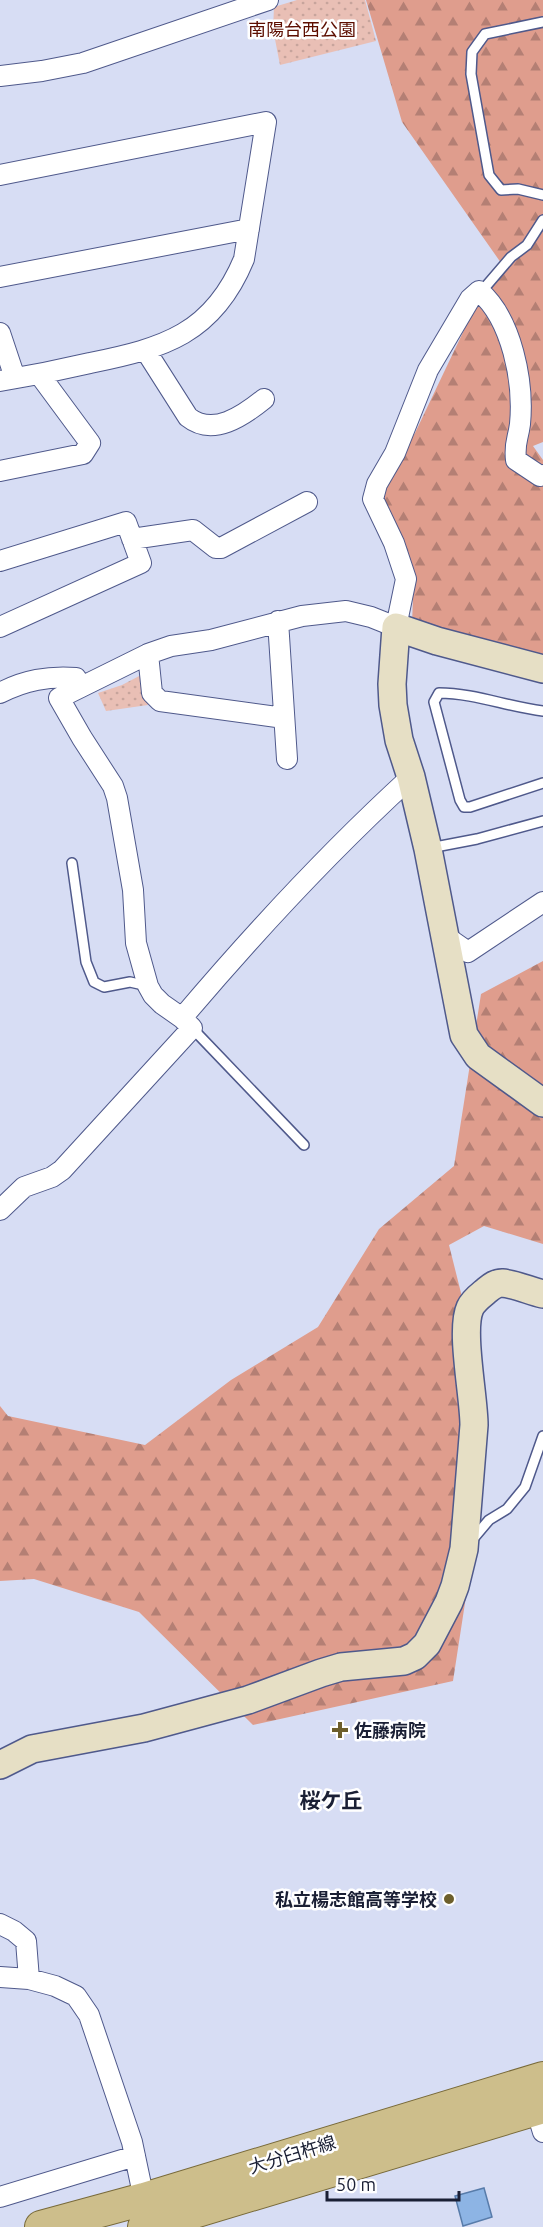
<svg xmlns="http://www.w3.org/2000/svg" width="543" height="2227" viewBox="0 0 543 2227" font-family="Ubuntu,'Noto Sans JP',sans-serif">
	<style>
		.forest { fill: url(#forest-firs) }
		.park { fill: url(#park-dots) }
		.building { fill: #8db4e4; stroke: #587caa; stroke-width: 1.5 }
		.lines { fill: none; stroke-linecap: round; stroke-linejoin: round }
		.lane-casing { stroke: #4f598b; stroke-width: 12 }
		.street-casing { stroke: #4f598b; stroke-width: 22 }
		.secondary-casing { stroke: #4f598b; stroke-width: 30 }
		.primary-casing { stroke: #786a3a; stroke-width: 34 }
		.lane { stroke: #fff; stroke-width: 9 }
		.street { stroke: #fff; stroke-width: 20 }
		.secondary { stroke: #e6dfc5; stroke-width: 27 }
		.primary { stroke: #cdbe8b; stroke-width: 32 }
		.poi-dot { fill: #6d5f2c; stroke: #fff; stroke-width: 2 }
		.labels { text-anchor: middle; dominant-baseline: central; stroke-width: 5; stroke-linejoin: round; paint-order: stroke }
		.park-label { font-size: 18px; fill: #5d0e00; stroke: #fff }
		.poi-label { font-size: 18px; font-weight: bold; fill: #1a1f34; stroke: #fff; text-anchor: start }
		.street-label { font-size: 18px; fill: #1a1f34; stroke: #fff }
		.quarter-label { font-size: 21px; font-weight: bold; fill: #1a1f34; stroke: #fff }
	</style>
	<defs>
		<pattern id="forest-firs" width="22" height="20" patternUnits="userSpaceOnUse" patternTransform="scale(1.5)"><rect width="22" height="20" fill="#df9d8d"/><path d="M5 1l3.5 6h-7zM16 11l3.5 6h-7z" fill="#b47f74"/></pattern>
		<pattern id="park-dots" width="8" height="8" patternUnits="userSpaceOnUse" patternTransform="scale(1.5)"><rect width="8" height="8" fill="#e9bfb5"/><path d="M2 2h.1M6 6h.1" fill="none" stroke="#c7a49c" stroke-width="1.8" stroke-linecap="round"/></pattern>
	</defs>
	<rect width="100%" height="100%" fill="#d7ddf4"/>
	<path class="forest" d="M 366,0 L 543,0 L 543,442 L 533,446 L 543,460 L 543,661 L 412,624 L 414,572 L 385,507 L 382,483 L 415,433 L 476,305 L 506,270 L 402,122 Z
		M 543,961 L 543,1244 L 484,1226 L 449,1245 L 481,1373 L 481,1499 L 453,1681 L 253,1725 L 139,1612 L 34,1579 L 0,1581 L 0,1406 L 8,1416 L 145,1445 L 231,1380 L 318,1327 L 379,1229 L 454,1166 L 481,994 Z"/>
	<path class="park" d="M 297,0 L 365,0 L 376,41 L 280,65 L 273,29 L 274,7 Z
		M 143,674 L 148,705 L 106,711 L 98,693 L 122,685 Z"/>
	<path class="building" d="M 484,2188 L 492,2217 L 463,2226 L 455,2196 Z"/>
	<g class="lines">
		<defs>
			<path id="lane" d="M 543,22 L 485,34 L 472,52 L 471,74 L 489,175 L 501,190 L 518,189 L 543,195
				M 481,292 L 511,257 L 527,245 L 543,220
				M 543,711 C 508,707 474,693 439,693 L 434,702 L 460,800 L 464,807 L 470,807 L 543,783
				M 430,848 L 477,839 L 543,821
				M 72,863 L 86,962 L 94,982 L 104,987 L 130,982 L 148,986
				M 192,1028 L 304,1145
				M 472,1540 L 489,1520 L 507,1509 L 525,1487 L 543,1436"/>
			<path id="street" d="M 0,76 L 42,71 L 83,63 L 268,0
				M 0,175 L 266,122 L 244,259 C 213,334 164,348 90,363 C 60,370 30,376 0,381
				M 0,277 L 249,229
				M 0,333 L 15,378
				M 146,351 L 188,417 C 213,437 243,416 264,399
				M 0,471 L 83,454 L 90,443 L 39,374
				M 132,539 L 193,530 L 216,548 L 221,548 L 307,502
				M 0,561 L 126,522 L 141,563 L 0,627
				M 278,621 L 287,759
				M 148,654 L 152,693 L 160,701 L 284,718
				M 0,693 C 25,680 48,676 76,678 L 81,686
				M 445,936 L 468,952 L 543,902
				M 182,1018 L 162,1004 L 153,995 L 148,986 L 136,943 L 133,890 L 117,798 L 113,786 L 82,738 L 59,698 L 148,654 L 171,646 L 211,640 L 302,616 L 346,611 L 371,617 L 396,627 L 406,579 L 394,543 L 373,499 L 377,484 L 395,453 L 428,370 L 470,299 L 479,291 C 512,319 524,382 520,424 C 518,440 514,442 516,460 L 540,476 L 543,475
				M 0,1210 L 24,1187 L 52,1177 L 62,1170 L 192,1028 L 182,1018 C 254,933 329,852 411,777
				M 0,1924 L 14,1931 L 26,1941 L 29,1979
				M 0,1977 L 29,1979 L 55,1986 L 76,1996 L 89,2015 L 132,2142 L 144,2199
				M 536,2109 L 543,2132
				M 0,2197 L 135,2156"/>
			<path id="secondary" d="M 543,669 L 437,641 L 396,627 L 392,684 L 393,705 L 399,740 L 411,777 L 428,849 L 464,1035 L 478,1056 L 543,1103
				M 0,1765 L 32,1749 L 144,1728 L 248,1700 L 321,1673 L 341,1667 L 404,1661 L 415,1656 L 427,1644 L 449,1602 L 455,1586 L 464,1549 L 474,1425 C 474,1397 460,1330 470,1308 C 473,1301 480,1296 486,1291 C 491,1287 495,1283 502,1283 C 515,1284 530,1291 543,1294"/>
			<path id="primary" d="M 41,2227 L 144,2199 L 543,2078
				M 144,2227 L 543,2107"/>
		</defs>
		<use href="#lane" class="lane-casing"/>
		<use href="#street" class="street-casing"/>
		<use href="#secondary" class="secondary-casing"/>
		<use href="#primary" class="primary-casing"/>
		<use href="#lane" class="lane"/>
		<use href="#street" class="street"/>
		<use href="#secondary" class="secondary"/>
		<use href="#primary" class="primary"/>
	</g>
	<g class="poi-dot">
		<path d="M337 1721h6v6h6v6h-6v6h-6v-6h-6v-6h6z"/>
		<circle cx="449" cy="1899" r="6"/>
	</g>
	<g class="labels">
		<g class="park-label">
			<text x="302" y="29">南陽台西公園</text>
		</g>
		<g class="poi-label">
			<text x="354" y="1730">佐藤病院</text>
			<text x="437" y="1899" text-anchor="end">私立楊志館高等学校</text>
		</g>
		<g class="street-label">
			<text transform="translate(292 2154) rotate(-17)">大分臼杵線</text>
		</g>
		<g class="quarter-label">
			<text x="331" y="1800">桜ケ丘</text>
		</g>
	</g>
	<path d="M327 2191v9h132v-9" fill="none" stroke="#1a1f34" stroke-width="3"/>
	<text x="336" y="2191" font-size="18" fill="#1a1f34" stroke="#ffffff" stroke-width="4.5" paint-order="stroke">50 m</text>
</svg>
